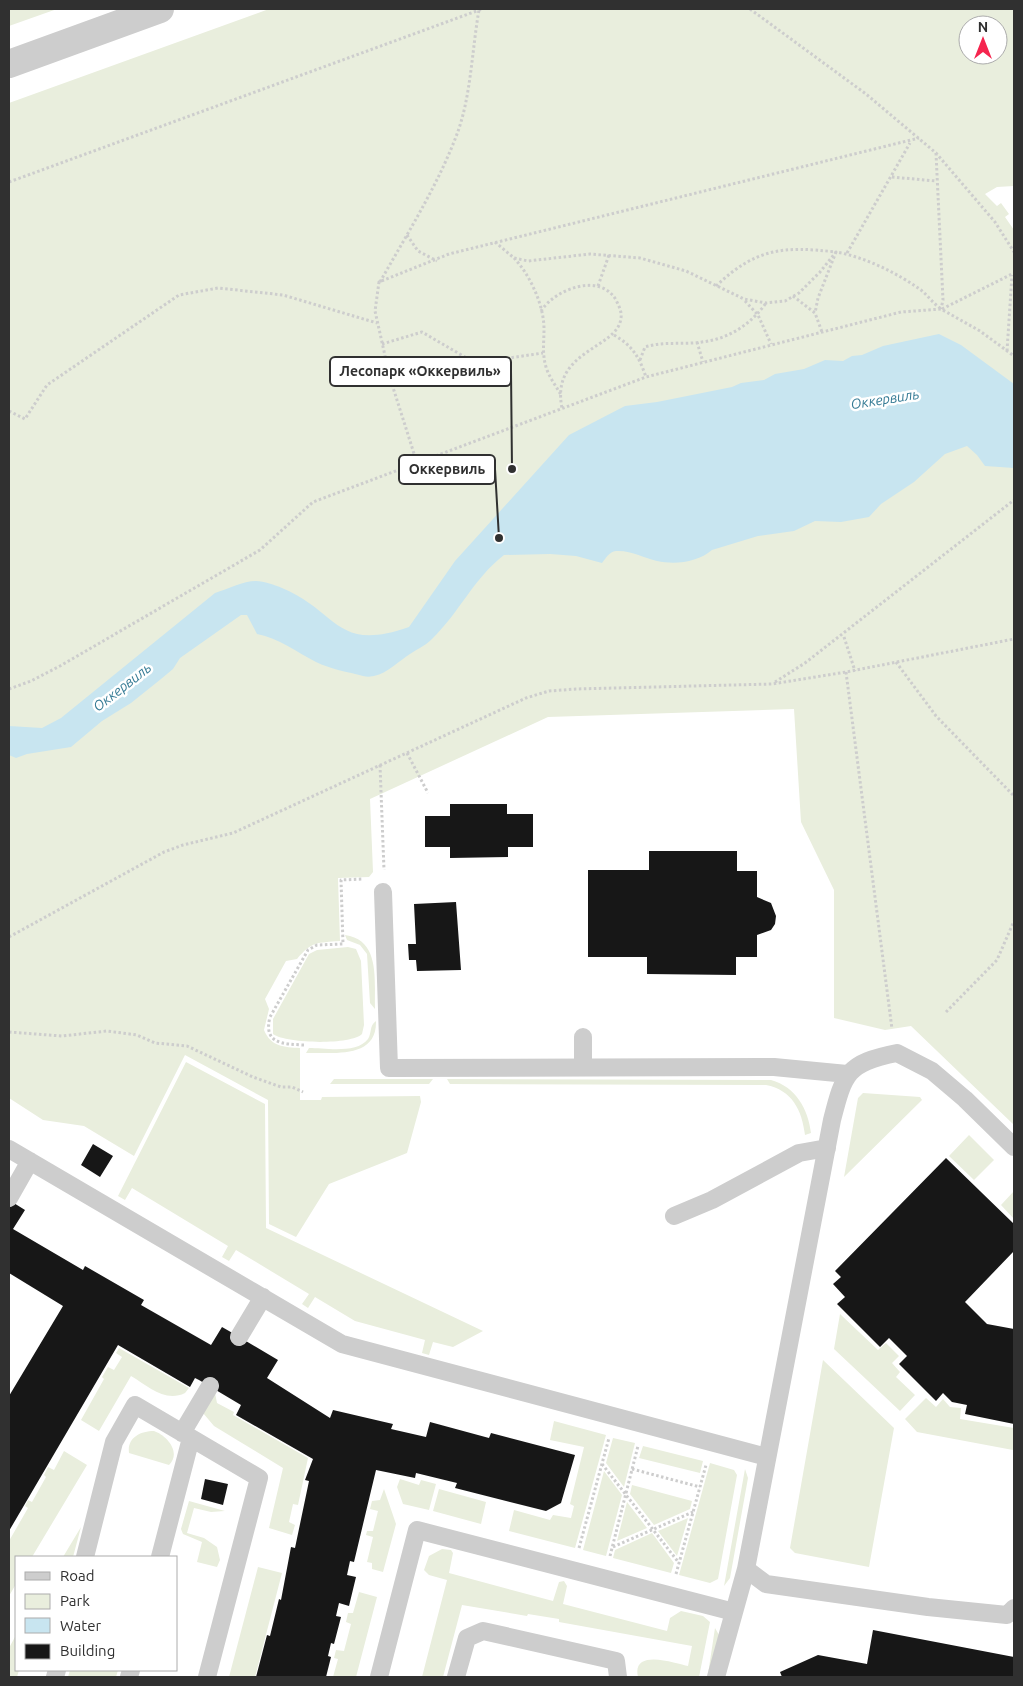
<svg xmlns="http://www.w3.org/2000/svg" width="1023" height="1686" viewBox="0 0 1023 1686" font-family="Ubuntu,sans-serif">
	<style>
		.green { fill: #e9eedd; fill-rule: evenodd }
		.water { fill: #c8e5f0 }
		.building { fill: #171717 }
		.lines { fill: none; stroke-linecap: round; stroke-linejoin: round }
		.path { stroke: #cdcdcd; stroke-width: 3; stroke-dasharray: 2.5 2.5; stroke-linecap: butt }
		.service { stroke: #cdcdcd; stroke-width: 18 }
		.tertiary { stroke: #cdcdcd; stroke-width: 28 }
		.labels { text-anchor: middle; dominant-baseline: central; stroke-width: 5; stroke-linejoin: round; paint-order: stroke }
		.water-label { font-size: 14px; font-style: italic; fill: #347a94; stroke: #fff }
		.leader { fill: none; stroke: #303030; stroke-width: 2 }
		.callout-dot { fill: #303030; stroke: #fff; stroke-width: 2 }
		.callout { fill: #fff; stroke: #303030; stroke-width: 2 }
		.callout-label { font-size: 14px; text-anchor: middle; font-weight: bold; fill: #303030 }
	</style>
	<rect width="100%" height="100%" fill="#fff"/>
	<path class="green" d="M 9,9 L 57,9 L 9,26 Z
		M 269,9 L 1014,9 L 1014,186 L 997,187 L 985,194 L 997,206 L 1001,203 L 1009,214 L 1005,217 L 1014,230 L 1014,1125 L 911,1026 L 885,1030 L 834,1018 L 834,890 L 801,822 L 794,709 L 548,717 L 370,799 L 373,872 L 369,877 L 338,878 L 340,941 C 317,943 312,941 297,959 L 286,961 L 265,999 L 269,1009 L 264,1030 C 271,1047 284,1047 300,1048 L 300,1100 L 321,1100 L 322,1097 L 420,1096 L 421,1102 L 407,1153 L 329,1184 L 296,1237 L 269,1224 L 268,1100 L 185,1055 L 134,1156 L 84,1126 L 43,1120 L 9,1098 L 9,103 ZM 968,25 L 998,25 L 998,55 L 968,55 Z
		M 345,935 C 381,940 374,981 375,1009 L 370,1003 L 367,954 L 360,945 L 347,940 Z
		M 348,947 L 356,949 L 361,961 L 364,1025 L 362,1034 C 351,1045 287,1044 273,1034 L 273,1019 L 309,954 L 317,950 Z
		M 376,1021 C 377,1060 332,1052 306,1053 L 309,1048 C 325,1048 357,1054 368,1039 C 372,1033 369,1026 376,1021 Z
		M 186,1062 L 265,1104 L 266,1228 L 483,1331 L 453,1347 L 433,1342 L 429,1355 L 422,1353 L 425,1340 L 355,1321 L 315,1297 L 308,1308 L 302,1304 L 309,1294 L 236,1250 L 229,1261 L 222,1257 L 228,1246 L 132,1188 L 125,1200 L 118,1196 Z
		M 334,1079 L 433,1079 L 429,1084 L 330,1084 Z
		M 447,1079 L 771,1080 C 796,1087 808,1109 811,1133 L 805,1135 C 802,1110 792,1090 766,1085 L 450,1084 Z
		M 863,1093 L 920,1097 L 922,1100 L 844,1177 L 858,1098 Z
		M 969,1135 L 994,1160 L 974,1180 L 949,1156 Z
		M 1014,1191 L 1014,1219 L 1001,1205 Z
		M 840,1314 L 878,1350 L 886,1343 L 899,1356 L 892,1363 L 900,1372 L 896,1377 L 915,1395 L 900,1411 L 834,1349 Z
		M 119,1348 L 189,1388 L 185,1393 C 165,1403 148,1386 131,1376 L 99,1431 L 81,1420 L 104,1379 L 102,1377 L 108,1367 L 114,1370 L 122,1357 L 116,1353 Z
		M 823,1360 L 894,1428 L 869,1567 L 795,1553 L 790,1548 Z
		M 215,1393 L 217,1403 L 234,1412 L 233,1415 L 308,1458 L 298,1505 L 293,1504 L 289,1522 L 295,1525 L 292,1535 L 269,1528 L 283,1468 L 214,1426 L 203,1413 Z
		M 926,1398 L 936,1407 L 943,1399 L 950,1407 L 961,1408 L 960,1419 L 1014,1428 L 1013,1450 L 917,1432 L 905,1419 Z
		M 554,1421 L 606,1435 L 575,1548 L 509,1531 L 514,1510 L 550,1520 L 553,1515 L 571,1518 L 574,1506 L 570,1504 L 584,1447 L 550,1440 Z
		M 154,1431 C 166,1435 182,1452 169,1465 L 129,1453 C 127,1438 140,1431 154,1431 Z
		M 613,1438 L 635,1443 L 624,1487 L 606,1463 Z
		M 643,1446 L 703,1461 L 700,1473 L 639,1458 Z
		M 64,1451 L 87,1465 L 32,1557 L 16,1557 L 16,1584 L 9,1596 L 9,1541 L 28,1508 L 25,1506 L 28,1500 L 32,1502 L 46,1477 L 44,1475 L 48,1467 L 54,1470 Z
		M 710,1463 L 734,1470 L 737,1475 L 718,1579 L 710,1583 L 679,1575 Z
		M 745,1469 L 748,1478 L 730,1578 L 724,1586 Z
		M 604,1471 L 622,1495 L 606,1556 L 583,1550 Z
		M 400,1479 L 419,1485 L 421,1480 L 436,1484 L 429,1510 L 403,1504 L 397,1487 Z
		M 632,1485 L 692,1501 L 690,1509 L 654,1525 L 630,1494 Z
		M 384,1489 L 396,1524 L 383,1572 L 372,1569 L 372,1563 L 367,1562 L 373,1537 L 366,1535 L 367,1531 L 373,1531 L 378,1511 L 370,1509 L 372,1501 L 380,1500 Z
		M 439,1489 L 486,1502 L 481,1524 L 433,1511 Z
		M 189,1501 L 225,1511 L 211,1512 L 194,1508 L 187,1533 L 204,1538 L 217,1547 L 220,1560 L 217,1567 L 197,1562 L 202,1542 L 183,1534 L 181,1529 Z
		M 627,1502 L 647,1528 L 617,1541 Z
		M 688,1518 L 677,1556 L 658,1531 Z
		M 81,1527 L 73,1557 L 63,1557 Z
		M 652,1533 L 674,1563 L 671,1573 L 613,1558 L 615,1550 Z
		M 442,1549 L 451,1550 L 453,1553 L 449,1573 L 553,1601 L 559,1582 L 564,1581 L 567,1586 L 563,1604 L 667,1631 L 670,1618 L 681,1611 L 703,1616 L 710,1622 L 699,1677 L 638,1677 C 631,1647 678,1664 688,1666 L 692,1646 L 559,1622 L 559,1619 L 528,1614 L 527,1616 L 462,1605 L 443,1677 L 422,1677 L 447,1580 L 429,1575 L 424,1570 L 429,1556 Z
		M 258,1567 L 282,1573 L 255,1677 L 229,1677 Z
		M 359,1592 L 377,1597 L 356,1677 L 333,1677 L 338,1659 L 334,1658 L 336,1650 L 344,1651 L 351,1624 L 346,1622 L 348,1613 L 353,1613 Z
		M 715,1628 L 719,1635 L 708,1674 Z
		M 16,1635 L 16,1670 L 19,1670 L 17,1677 L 9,1677 L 9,1648 Z
		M 70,1670 L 118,1670 L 116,1677 L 68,1677 Z"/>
	<path class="water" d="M 939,334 L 961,345 L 1014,384 L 1014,468 L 985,466 L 977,455 L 967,446 L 945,454 L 914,482 L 881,504 L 869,517 L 841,522 L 815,521 L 794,531 L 758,536 L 712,550 C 698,562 676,565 657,561 C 644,558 631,550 616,551 C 609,552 606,558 602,563 L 576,556 L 550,554 L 504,555 C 474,578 459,613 432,639 C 424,647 415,650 407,656 C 394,665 380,680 363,676 C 348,672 330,669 316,662 C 296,652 279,638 257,634 L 247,615 L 241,615 L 180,658 L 173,669 L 161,679 L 131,703 L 102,721 L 71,747 L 27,754 L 16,758 L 9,755 L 9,726 L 42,728 L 61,718 L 215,593 C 228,589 243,581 256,581 C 264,581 275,585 282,588 C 338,611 335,653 409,627 L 455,561 L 569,435 L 625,406 L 657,402 L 732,387 L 741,383 L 764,380 L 775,374 L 804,369 L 825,360 L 843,361 L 852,356 L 862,355 L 883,346 Z"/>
	<path class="building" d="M 450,804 L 507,804 L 507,814 L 533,814 L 533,847 L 508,847 L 508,857 L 450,858 L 450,847 L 425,847 L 425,816 L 450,816 Z
		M 649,851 L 737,851 L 737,871 L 757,871 L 757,897 L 771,903 L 776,916 L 775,924 L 771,930 L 757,935 L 757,957 L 736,957 L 736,975 L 647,974 L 647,957 L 588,957 L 588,870 L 649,870 Z
		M 456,902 L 461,970 L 417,971 L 416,960 L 409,960 L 408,944 L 416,944 L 414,904 Z
		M 93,1144 L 113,1156 L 100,1177 L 81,1165 Z
		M 946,1158 L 1014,1224 L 1014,1251 L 965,1302 L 987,1324 L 1014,1329 L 1014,1424 L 965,1414 L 967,1405 L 952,1402 L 943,1393 L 936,1401 L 899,1364 L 907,1356 L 889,1338 L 880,1347 L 837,1304 L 845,1297 L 833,1284 L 841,1277 L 835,1271 Z
		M 9,1200 L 25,1210 L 13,1229 L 83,1270 L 85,1266 L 144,1300 L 141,1305 L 211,1345 L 222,1327 L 229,1331 L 278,1360 L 267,1378 L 330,1418 L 333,1410 L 393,1424 L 391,1429 L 426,1437 L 430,1422 L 489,1438 L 491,1433 L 575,1455 L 561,1503 L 546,1511 L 455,1488 L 457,1483 L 416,1473 L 415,1478 L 376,1470 L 354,1562 L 350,1561 L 347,1575 L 356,1577 L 349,1606 L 339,1603 L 336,1616 L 341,1617 L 334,1644 L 331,1643 L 328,1656 L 331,1657 L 326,1677 L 256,1677 L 267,1635 L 270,1636 L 279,1599 L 281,1600 L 291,1547 L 295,1548 L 309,1481 L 305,1480 L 313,1459 L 236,1415 L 241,1405 L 199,1380 L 195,1378 L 190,1387 L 118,1345 L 9,1531 L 9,1396 L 63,1306 L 9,1273 Z
		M 205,1479 L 228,1484 L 223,1505 L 201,1499 Z
		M 873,1630 L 1014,1657 L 1014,1677 L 782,1677 L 780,1672 L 818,1655 L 867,1664 Z"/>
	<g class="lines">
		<path class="path" d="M 750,9 L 866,94 L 936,153 L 995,222 L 1014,252
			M 936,153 L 943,300 L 941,309
			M 892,177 L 936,181
			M 9,182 L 482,9
			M 407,235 L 418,251 L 437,261
			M 495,242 L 514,258 L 528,261 L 590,254 L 640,258 L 686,271 L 744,299 L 766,303 L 785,301 L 799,293 L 820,272 L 836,252 C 865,257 897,273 921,290 C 928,296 933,303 941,309
			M 847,253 L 910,143
			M 514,258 C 530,275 544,305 544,329 C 544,343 542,353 546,367 C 549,377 556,386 561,395
			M 380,282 C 407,234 438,185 457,134 C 471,97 472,49 479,10
			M 598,286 L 609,255
			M 716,286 C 756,248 783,246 836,252 L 818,298 L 815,313
			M 793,296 L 815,313 L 822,332
			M 745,301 L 758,315 L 771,344
			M 942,309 L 1014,273
			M 541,311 C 555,289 600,272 616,300 C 619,306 622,312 621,318 C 618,349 550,350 562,408
			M 614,335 C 633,346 639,357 646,377
			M 697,342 L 703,362
			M 382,344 L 422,332 L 475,363 L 543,353
			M 1007,351 L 1012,275
			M 640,360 L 645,347 C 664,341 683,345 702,342 C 729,339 751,324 766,303
			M 9,411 L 25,419 L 47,385 L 179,295 L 218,288 L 283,295 L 377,323
			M 417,463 L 390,378 L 375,311 L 379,282 L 449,254 L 919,138
			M 844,637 L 855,671
			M 896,662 L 936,716 L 1014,796
			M 846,672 L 892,1029
			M 775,682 L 805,663 L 1014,500
			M 9,689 L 31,681 L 60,666 L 260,550 L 313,502 L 646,377 L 901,312 L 941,309 L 980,331 L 1014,356
			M 407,753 L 428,793
			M 380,765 L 384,870
			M 9,937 L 164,852 L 183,845 L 233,833 L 526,698 L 549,691 L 576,689 L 772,684 L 846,672 L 1014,639
			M 946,1012 L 997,960 L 1014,921
			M 9,1032 L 62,1036 L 107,1031 L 137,1035 L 155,1043 L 187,1046 L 253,1077 L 281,1087 L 292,1087 L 303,1092
			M 304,1045 C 283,1044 263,1044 270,1017 L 308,950 L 317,945 L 343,944 L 341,880 L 363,879
			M 602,1464 L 679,1563
			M 632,1469 L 700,1487
			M 613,1547 L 693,1512
			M 579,1548 L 609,1438
			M 610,1556 L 638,1446
			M 676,1574 L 706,1465"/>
		<path class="service" d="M 383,892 L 389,1068 L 774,1067 L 847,1074
			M 583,1067 L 583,1037
			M 1014,1147 L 965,1099 L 932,1071 L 897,1053 C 847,1063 844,1073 832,1120 L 746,1569 L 766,1584 L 928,1607 L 1007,1615 L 1014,1608
			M 9,1149 L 342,1344 L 767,1457
			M 9,1198 L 30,1161
			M 674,1216 L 712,1200 L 799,1153 L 827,1148
			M 239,1337 L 263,1297
			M 182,1433 L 210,1386
			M 85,1557 L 114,1442 L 135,1405 L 259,1478 L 207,1677
			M 160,1557 L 191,1438
			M 55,1677 L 57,1670
			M 129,1677 L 131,1670
			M 379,1677 L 417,1530 L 734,1612
			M 456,1677 L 467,1638 L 483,1631 L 616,1661 L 618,1677
			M 716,1677 L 746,1569"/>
		<path class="tertiary" d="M 9,64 L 160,9"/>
	</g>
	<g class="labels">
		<g class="water-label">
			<text transform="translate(885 399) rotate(-9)">Оккервиль</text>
			<text transform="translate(122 687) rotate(-38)">Оккервиль</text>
		</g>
	</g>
	<path class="leader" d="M512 469L511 371M499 538L495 469"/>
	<g class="callout-dot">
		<circle cx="512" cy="469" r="5"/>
		<circle cx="499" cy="538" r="5"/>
	</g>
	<g class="callout">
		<rect x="330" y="357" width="181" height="29" rx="5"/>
		<rect x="399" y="455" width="96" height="29" rx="5"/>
	</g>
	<g class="callout-label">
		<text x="420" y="376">Лесопарк «Оккервиль»</text>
		<text x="447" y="474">Оккервиль</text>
	</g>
	<rect width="1023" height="1686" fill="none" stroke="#303030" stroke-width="20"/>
	<rect x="15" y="1556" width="162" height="115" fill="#ffffff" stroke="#acacac"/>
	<rect x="25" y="1572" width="25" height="8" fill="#cdcdcd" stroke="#acacac"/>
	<text x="60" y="1581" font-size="15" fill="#303030">Road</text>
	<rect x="25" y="1594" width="25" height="15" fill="#e9eedd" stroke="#acacac"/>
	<text x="60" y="1606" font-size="15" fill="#303030">Park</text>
	<rect x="25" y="1618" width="25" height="15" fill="#c8e5f0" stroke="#acacac"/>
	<text x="60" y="1631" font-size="15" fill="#303030">Water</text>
	<rect x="25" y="1644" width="25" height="15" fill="#171717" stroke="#acacac"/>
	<text x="60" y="1656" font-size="15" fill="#303030">Building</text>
	<g transform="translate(983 40)"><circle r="24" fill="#ffffff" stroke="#acacac"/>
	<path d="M0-4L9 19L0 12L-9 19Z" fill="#f5254e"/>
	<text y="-8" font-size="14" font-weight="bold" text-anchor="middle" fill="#303030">N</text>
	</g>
</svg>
